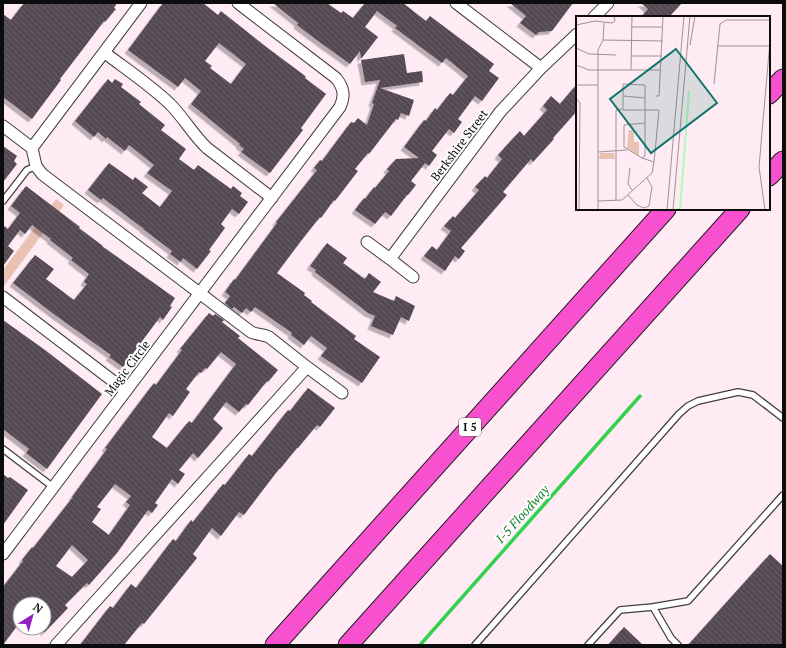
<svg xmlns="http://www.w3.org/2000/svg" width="786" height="648" viewBox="0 0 786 648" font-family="'PT Serif',serif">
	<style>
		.grass { fill: #eac2b4 }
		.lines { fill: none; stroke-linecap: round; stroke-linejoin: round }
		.stream { stroke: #34d050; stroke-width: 3.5 }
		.building { fill: url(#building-back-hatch); fill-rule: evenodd; filter: url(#shadow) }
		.lane-casing { stroke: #3f3f3f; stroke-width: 8 }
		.street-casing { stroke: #3f3f3f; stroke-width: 13 }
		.highway-casing { stroke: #1d1d1d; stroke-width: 21 }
		.lane { stroke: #fff; stroke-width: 5.5 }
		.street { stroke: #fff; stroke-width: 11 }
		.highway { stroke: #f851d0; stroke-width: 19 }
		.labels { text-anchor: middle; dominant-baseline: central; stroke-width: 4; stroke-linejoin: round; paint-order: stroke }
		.shield { fill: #fff; stroke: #555; stroke-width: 1 }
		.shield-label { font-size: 11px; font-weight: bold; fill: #0c0c0c }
		.street-label { font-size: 12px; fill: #0c0c0c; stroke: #fff }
		.water-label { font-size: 13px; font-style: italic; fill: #13832b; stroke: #fff }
		.inset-river { fill: none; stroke: #aff7ba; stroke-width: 2 }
		.inset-road { fill: none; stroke: #9e9297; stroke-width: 1 }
		.view { fill: #0f766e; fill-opacity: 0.15; stroke: #0f766e; stroke-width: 2 }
		.inset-edge { fill: none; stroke: #0c0c0c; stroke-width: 2 }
	</style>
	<defs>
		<pattern id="building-back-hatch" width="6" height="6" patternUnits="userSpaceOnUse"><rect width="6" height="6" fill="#554853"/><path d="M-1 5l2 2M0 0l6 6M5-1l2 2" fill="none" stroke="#685e67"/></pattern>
		<filter id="shadow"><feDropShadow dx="-3.5" dy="3.5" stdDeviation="0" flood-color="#0004"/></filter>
	</defs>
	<rect width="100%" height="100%" fill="#ffebf3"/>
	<path class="grass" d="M 56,199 L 64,205 L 4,286 L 3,270 Z"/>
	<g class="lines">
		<path class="stream" d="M 420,645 L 640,396"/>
	</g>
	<path class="building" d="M 24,3 L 117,3 L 114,8 L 116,9 L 105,22 L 104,21 L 86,45 L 60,79 L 61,80 L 32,119 L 3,97 L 3,14 L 11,20 Z
		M 163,3 L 203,3 L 218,15 L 221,11 L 269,49 L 304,75 L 306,77 L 305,78 L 326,94 L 301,128 L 303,130 L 270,173 L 241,152 L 244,149 L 239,145 L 240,144 L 191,104 L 201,91 L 185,78 L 178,87 L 128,50 ZM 219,43 L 246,64 L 231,84 L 210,68 L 212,66 L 205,61 Z
		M 273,3 L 327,3 L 341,13 L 343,11 L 353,18 L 365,3 L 403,3 L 426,21 L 430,16 L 494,64 L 489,71 L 499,78 L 482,101 L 475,96 L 458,119 L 462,122 L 454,133 L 449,129 L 432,151 L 437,155 L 429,166 L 425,163 L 411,181 L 416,185 L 408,195 L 407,195 L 391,216 L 385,212 L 375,224 L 355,210 L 364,198 L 365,199 L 374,187 L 375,188 L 389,171 L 387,169 L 396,159 L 419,158 L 404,147 L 424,120 L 426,121 L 435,108 L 437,110 L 450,93 L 453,95 L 468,76 L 446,58 L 442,63 L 395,28 L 397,26 L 377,11 L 365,27 L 378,37 L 361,59 L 360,51 L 350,64 L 314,38 L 297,25 L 298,23 Z
		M 510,3 L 573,3 L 552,31 L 539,32 L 536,35 L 520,23 L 526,16 Z
		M 641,3 L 682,3 L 669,17 L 641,17 L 648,9 Z
		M 404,54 L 407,73 L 422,71 L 423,82 L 380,88 L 414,100 L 409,116 L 401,113 L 398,120 L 396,119 L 369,154 L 368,153 L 355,169 L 358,171 L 335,201 L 334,200 L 321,218 L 320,217 L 301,241 L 277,273 L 305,293 L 304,295 L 312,301 L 311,302 L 356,336 L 354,339 L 380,357 L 362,383 L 321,356 L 327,348 L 311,336 L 304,345 L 291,335 L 292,333 L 255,307 L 251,312 L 246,308 L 242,313 L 234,307 L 232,309 L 225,303 L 230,296 L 225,292 L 234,279 L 235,280 L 277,223 L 276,222 L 317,170 L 314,168 L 320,160 L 322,161 L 351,122 L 354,123 L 358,118 L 367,125 L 374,104 L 372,103 L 380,80 L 365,82 L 361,60 Z
		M 108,79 L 112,83 L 115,79 L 123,84 L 121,87 L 141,102 L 139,104 L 165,125 L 161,130 L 186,149 L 179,159 L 194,170 L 198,165 L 231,189 L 233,186 L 242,193 L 240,196 L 248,202 L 239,214 L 232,209 L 221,224 L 225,228 L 209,250 L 211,251 L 197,269 L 183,258 L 181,262 L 170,254 L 172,251 L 143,229 L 144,229 L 103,198 L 101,200 L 88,190 L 109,163 L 133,180 L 135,177 L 148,187 L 142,193 L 160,207 L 172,191 L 147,173 L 154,165 L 129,145 L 125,151 L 107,137 L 106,139 L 98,132 L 94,137 L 75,121 Z
		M 577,84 L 577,111 L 553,138 L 554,139 L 533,162 L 531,159 L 503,192 L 507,195 L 461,248 L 465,251 L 459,259 L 455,256 L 445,271 L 424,256 L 432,246 L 437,250 L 451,231 L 444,226 L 453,216 L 455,218 L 479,190 L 475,187 L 485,176 L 487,178 L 502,159 L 498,155 L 506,146 L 520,131 L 524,136 L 547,110 L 543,106 L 551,96 L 560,104 Z
		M 3,146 L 17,156 L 14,161 L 17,164 L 3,182 Z
		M 26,186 L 80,227 L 79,228 L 103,246 L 102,246 L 175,298 L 170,306 L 172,307 L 163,320 L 160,317 L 123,367 L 109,357 L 111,355 L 55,315 L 13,283 L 35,255 L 54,269 L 46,279 L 74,300 L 87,284 L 84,282 L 89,274 L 71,260 L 73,258 L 50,240 L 51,239 L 32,225 L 25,234 L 20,230 L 8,246 L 14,251 L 3,266 L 3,225 L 8,229 L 20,213 L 11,206 Z
		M 327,243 L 347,258 L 343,263 L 365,279 L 369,273 L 381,282 L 373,292 L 394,301 L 396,296 L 415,306 L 409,321 L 401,317 L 393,335 L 371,326 L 375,316 L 368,313 L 315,272 L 316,270 L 310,266 Z
		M 209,313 L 213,316 L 215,314 L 224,320 L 222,322 L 240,336 L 238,338 L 278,370 L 268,382 L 267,381 L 248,405 L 246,404 L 239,412 L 226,402 L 213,419 L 223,428 L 215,438 L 198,458 L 193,453 L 179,470 L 185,474 L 178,484 L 172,479 L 155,503 L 158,505 L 152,513 L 148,510 L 117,553 L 89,585 L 87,583 L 65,605 L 68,608 L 44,633 L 44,604 L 20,604 L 20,622 L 3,645 L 3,587 L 23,561 L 22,560 L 32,547 L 33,548 L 73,497 L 72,497 L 107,449 L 105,448 L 154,383 L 156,385 L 182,350 L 180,349 ZM 221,352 L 236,364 L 192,423 L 189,421 L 167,448 L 152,437 L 169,413 L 173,416 L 190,392 L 186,389 L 199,372 L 201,373 L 205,368 L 207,369 ZM 115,484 L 131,496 L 126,502 L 130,505 L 109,535 L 92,522 L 101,509 L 97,507 ZM 72,545 L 88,560 L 72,577 L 56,566 Z
		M 3,320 L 45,350 L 102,394 L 47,469 L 26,453 L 29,449 L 3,429 Z
		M 308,388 L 335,408 L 320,427 L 317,425 L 298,448 L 297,448 L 280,469 L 279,469 L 244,515 L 239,512 L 221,536 L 212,528 L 193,554 L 197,558 L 144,624 L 142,623 L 124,645 L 80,645 L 110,606 L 113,608 L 131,584 L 136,588 L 173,539 L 176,541 L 191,520 L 193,522 L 223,484 L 225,485 L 249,454 L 252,456 L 288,410 L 290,411 Z
		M 3,474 L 8,478 L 10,477 L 28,490 L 3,525 Z
		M 770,554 L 783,566 L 783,645 L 688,645 Z
		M 624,627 L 643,645 L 608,645 Z"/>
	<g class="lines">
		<defs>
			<path id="lane" d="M 3,201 L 27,170 L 36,166
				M 3,449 L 53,487
				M 653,607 L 671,638 L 678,645
				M 475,645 L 679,414 L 688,406 L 698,401 L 738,392 L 753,395 L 783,418
				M 588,645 L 620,610 L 653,607 L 688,601 L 783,495"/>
			<path id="street" d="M 456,3 L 541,68
				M 594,17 L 608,3
				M 105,53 C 126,69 150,85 170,104 C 184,118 193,135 207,148 L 272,198
				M 3,126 L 32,148
				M 367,242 L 390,259 L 500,112 L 541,68 L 577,34
				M 390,259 L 413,277
				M 3,297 L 126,391
				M 307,367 L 342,393
				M 3,554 L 340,107 C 345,96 344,88 336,78 L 238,3
				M 56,645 L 307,367 L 269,337 C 263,334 257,335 251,332 L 42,174 L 36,166 L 32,148 L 141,3"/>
			<path id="highway" d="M 769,94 L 783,79
				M 769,176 L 783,161
				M 275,645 L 666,209
				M 348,645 L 740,209"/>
		</defs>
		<use href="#lane" class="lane-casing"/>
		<use href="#street" class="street-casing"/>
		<use href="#highway" class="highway-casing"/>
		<use href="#lane" class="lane"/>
		<use href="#street" class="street"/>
		<use href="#highway" class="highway"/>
	</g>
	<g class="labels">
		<rect class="shield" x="459" y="418" width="22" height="18" rx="3"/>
		<g class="shield-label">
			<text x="470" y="427">I 5</text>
		</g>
		<g class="street-label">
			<text transform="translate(459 145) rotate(-53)">Berkshire Street</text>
			<text transform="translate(127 368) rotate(-53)">Magic Circle</text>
		</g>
		<g class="water-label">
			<text transform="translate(522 514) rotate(-48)">I-5 Floodway</text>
		</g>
	</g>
	<g transform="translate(576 16)">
		<rect width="194" height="194" fill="#ffebf3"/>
		<path d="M 53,108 L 53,114 L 58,114 L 58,126 L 63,126 L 63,140 L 51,132 ZM 24,137 L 38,137 L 39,143 L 23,143 Z" fill="#eac2b4"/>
		<path class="inset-river" d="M 104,194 L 113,75"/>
		<path class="inset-road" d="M 0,9 L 19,5 L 36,7 L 39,5 L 38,0M 55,11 L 87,11M 27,24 L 87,25M 114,29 L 119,0M 141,30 L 194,30M 0,32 L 13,38 L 40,39M 55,40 L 86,40M 0,49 L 13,54 L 84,54M 55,54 L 56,0M 138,68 L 144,8 L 150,4 L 194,4M 0,69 L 22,69M 47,80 L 69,82M 80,80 L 83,80 L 87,0M 0,82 L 4,87 L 3,194M 22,136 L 51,134M 66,142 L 78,146 L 83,94 L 47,94 L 47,68 L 69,69 L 69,140 L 66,142 L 48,131 L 48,109 L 69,107M 54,152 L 52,168 L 56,174M 52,179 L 61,189 L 68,192 L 73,190 L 76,171 L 71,162M 22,185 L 46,184 L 76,157 L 78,146M 40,185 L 40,94 L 46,93M 22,194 L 22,34 L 27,24 L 28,7M 91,194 L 108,0M 97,194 L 114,0M 189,194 L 183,151 L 194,25"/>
		<path class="view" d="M 100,33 L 141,87 L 75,137 L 34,83 Z"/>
		<rect width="194" height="194" class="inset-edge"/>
	</g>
	<rect width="786" height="648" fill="none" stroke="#0c0c0c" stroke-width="8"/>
	<g transform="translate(32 616) rotate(37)"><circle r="19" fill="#ffffff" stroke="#9e9e9e"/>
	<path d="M0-3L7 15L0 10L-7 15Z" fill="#9521bf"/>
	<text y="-6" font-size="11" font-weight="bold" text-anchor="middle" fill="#0c0c0c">N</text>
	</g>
</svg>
